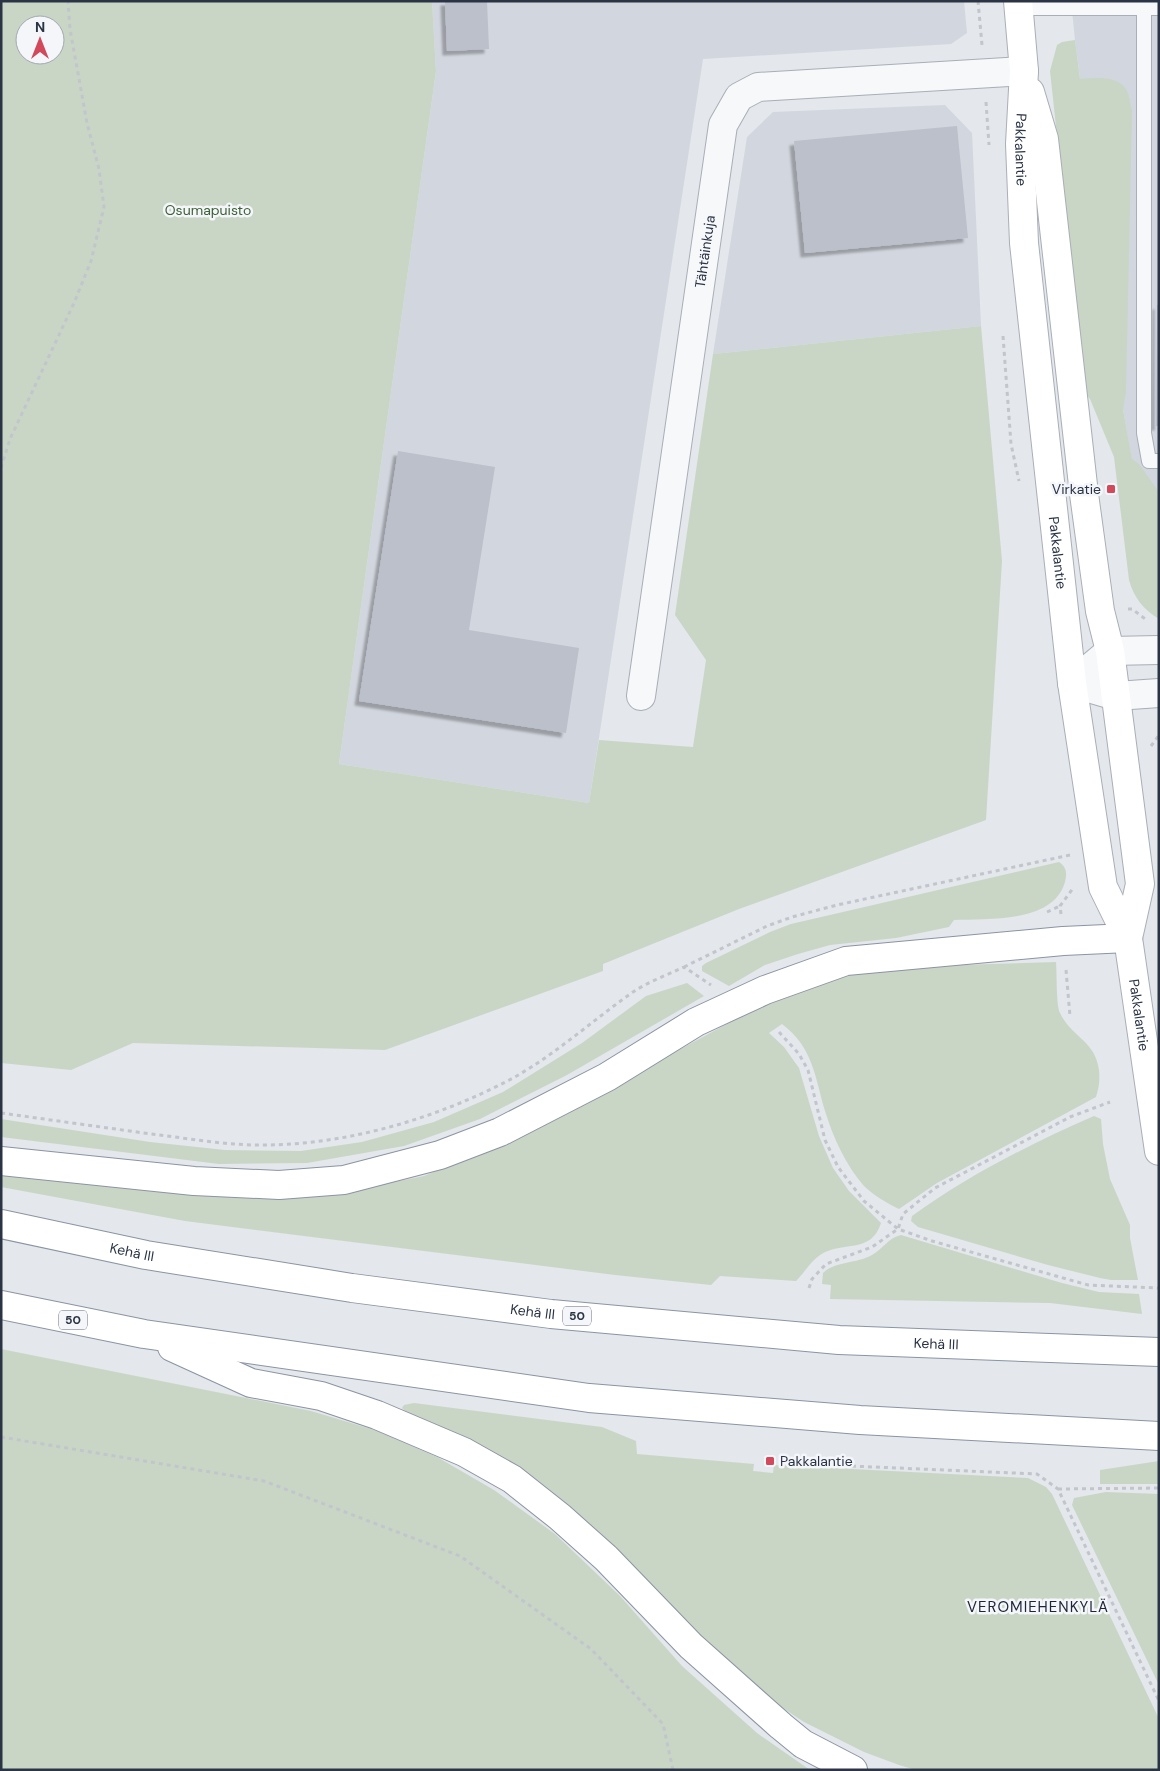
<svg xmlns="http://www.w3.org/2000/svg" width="1160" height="1771" viewBox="0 0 1160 1771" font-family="'DM Sans',sans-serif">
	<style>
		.built { fill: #d2d6de }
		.green { fill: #c9d6c5; fill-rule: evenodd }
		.building { fill: #bbc0ca; filter: url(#shadow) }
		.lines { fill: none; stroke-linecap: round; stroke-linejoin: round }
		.service-casing { stroke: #a9aeb7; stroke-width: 16 }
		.minor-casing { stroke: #a9aeb7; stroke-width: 30 }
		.tertiary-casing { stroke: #a9aeb7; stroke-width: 30 }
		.secondary-casing { stroke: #a9aeb7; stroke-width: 30 }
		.trunk-casing { stroke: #8b94a3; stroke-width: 30 }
		.path { stroke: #c2c5cb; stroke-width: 3; stroke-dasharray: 4 4; stroke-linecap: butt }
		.service { stroke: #f7f8fa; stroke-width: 14 }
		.minor { stroke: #f7f8fa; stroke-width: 28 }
		.tertiary { stroke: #f7f8fa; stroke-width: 28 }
		.secondary { stroke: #fff; stroke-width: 28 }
		.trunk { stroke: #fff; stroke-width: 28 }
		.poi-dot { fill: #d1495b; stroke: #f4f6f9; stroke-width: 2 }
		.labels { text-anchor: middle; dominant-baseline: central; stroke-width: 5; stroke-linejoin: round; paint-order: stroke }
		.shield { fill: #f4f6f9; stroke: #676e7b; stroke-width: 1 }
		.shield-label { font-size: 12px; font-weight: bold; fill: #2b3445 }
		.street-label { font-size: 14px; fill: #2b3445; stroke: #f4f6f9 }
		.park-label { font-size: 14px; fill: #3f6138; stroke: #f4f6f9 }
		.poi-label { font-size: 14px; fill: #2b3445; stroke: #f4f6f9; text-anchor: end }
		.neighbourhood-label { font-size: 15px; letter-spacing: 1px; fill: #1d2536; stroke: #f4f6f9 }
	</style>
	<defs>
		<filter id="shadow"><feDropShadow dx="-4.5" dy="4.5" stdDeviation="1" flood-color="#0004"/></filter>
	</defs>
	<rect width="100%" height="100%" fill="#e4e7ec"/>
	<path class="built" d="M 432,1 L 964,1 L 967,33 L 951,44 L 703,59 L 589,803 L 339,764 L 436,71 Z
		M 1071,1 L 1159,1 L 1159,599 L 1156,599 L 1123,409 L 1075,40 Z
		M 945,105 L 972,133 L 981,326 L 713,354 L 747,137 L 773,112 Z"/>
	<path class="green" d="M 1,1 L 432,1 L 436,71 L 339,764 L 589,803 L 599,740 L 693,747 L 706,660 L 675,615 L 713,354 L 981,326 L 1002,561 L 986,820 L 739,909 L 603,964 L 603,971 L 385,1050 L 133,1043 L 71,1070 L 1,1063 ZM 25,25 L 55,25 L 55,55 L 25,55 Z
		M 1075,40 L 1080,79 C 1095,78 1119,75 1127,91 C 1130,97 1130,105 1132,110 L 1126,392 L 1123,409 L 1132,459 L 1139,464 L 1159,492 L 1159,619 C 1143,609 1134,598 1129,580 L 1114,457 L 1090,399 L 1085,393 L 1050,71 L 1057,45 L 1062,42 Z
		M 1059,862 C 1067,867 1067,874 1065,882 C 1053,924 987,918 954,920 L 949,927 L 896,938 L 830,945 L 798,954 L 765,965 L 729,986 L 702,971 L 702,966 L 706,963 L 770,932 L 791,924 Z
		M 1056,962 C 1057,974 1056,1005 1060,1013 C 1072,1038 1095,1040 1099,1070 C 1100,1081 1099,1087 1096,1097 L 937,1183 L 899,1209 C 887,1203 873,1195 864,1186 C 846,1166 833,1137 825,1111 C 815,1077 813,1047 782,1024 L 769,1033 L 784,1047 L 799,1068 L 819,1136 L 833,1168 L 849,1191 L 881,1223 C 871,1255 842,1240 820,1255 C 811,1261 804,1273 796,1281 L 720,1276 L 711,1285 L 615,1275 L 185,1221 L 1,1187 L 1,1173 L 339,1193 L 424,1176 L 517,1137 L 738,1018 L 769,999 L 850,972 L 957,965 Z
		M 687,983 L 704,996 L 567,1075 L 480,1119 L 404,1146 L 307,1163 L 219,1164 L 1,1137 L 1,1119 L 150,1142 L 225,1150 L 301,1151 L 362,1142 L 434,1122 L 503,1092 L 582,1043 L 646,996 Z
		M 1094,1116 L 1101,1119 L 1103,1144 L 1110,1179 L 1130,1225 L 1130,1238 L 1138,1280 L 1111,1280 L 1100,1278 L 1048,1265 L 918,1227 L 911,1221 L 912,1216 C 969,1175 1030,1144 1094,1116 Z
		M 901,1235 L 1062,1283 L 1099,1292 L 1139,1294 L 1142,1314 L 1050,1303 L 830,1299 L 831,1285 L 822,1284 L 823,1273 C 835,1261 856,1264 872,1255 C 883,1249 888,1238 901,1235 Z
		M 1,1349 L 311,1411 L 378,1431 L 437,1457 L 494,1490 L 555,1534 L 620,1596 L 682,1666 L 757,1733 L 810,1770 L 1,1770 Z
		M 414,1403 L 602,1427 L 636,1441 L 637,1454 L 754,1464 L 753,1471 L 773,1473 L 774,1465 L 1028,1478 L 1046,1487 L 1052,1494 L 1159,1719 L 1159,1770 L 916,1770 L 899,1765 L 864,1752 L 804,1722 L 754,1689 L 683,1620 L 620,1553 L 532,1480 L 443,1430 L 406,1412 L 402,1408 L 404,1405 Z
		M 1159,1461 L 1159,1484 L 1100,1484 L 1100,1470 Z
		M 1106,1492 L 1159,1494 L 1159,1685 L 1072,1505 L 1074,1498 Z"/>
	<path class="building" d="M 445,1 L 487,1 L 489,49 L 447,51 Z
		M 957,126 L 968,238 L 805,253 L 794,141 Z
		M 1157,305 L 1159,305 L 1159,426 L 1156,426 Z
		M 398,451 L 495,467 L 469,630 L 579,648 L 566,733 L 359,701 Z"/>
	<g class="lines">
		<defs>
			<path id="service" d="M 1144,7 L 1144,433 L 1149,461 L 1159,461
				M 1019,8 L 1159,8"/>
			<g id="minor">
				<path id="s1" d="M 641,696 L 723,125 L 739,97 L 758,87 L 1024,71"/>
			</g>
			<path id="tertiary" d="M 1072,683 L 1110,651 L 1159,650
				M 1072,683 L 1116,696 L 1159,693"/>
			<g id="secondary">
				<path id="s2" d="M 1018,1 L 1024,71 L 1020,144 L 1024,243 L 1072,683 L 1103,887 L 1128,938 L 1159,1151"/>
				<path d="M 1030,92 L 1044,139 L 1084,494 L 1100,611 L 1110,651 L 1140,884 L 1128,938"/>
			</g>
			<g id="trunk">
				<path d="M 1,1161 L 194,1181 L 279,1185 L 344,1180 L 440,1155 L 500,1132 L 607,1077 L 696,1022 L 765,990 L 846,961 L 1063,941 L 1128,938"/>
				<path id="s3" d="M 1,1224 L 146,1255 L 352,1288 L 551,1314 L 839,1340 L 1159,1352"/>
				<path d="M 1,1305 L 144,1334 L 589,1398 L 860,1420 L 1159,1436"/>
				<path d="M 172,1347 L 251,1383 L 321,1396 L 377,1415 L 464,1452 L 512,1479 L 560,1517 L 606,1558 L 691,1646 L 781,1726 L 803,1744 L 853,1770"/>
			</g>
		</defs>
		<use href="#service" class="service-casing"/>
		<use href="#minor" class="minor-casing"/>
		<use href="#tertiary" class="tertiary-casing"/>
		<use href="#secondary" class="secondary-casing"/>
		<use href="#trunk" class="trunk-casing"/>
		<path class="path" d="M 978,1 L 982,45
			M 986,102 L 989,145
			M 1003,336 L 1011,444 L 1019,481
			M 1,468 L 10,439 L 74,303 L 91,261 L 104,207 L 99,169 L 87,123 L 70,29 L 68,1
			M 1128,609 L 1132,609 L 1148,621
			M 1151,746 L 1159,735
			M 1047,912 L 1060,906
			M 1061,914 L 1060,906 L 1074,887
			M 684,967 L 767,926 L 792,917 L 837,905 L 1070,855
			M 1066,970 L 1070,1016
			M 779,1032 L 799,1054 L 808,1070 L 825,1140 L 838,1167 L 864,1201 L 898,1229 L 932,1241 L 1088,1285 L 1159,1288
			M 1,1113 C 51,1120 101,1127 151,1134 C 178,1137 206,1142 234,1144 C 327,1151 431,1122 513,1078 C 556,1054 593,1020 633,992 C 648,982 667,975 684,967 L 711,985
			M 809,1288 L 812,1279 L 826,1264 L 872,1247 L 898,1229 L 903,1214 L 935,1188 L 1070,1117 L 1110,1102
			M 1,1437 L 264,1481 L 460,1556 L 591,1649 L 663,1724 L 673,1770
			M 804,1464 L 1037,1474 L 1058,1489 L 1159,1701
			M 1058,1489 L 1159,1488"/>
		<use href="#service" class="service"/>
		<use href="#minor" class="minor"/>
		<use href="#tertiary" class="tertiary"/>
		<use href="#secondary" class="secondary"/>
		<use href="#trunk" class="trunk"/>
	</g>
	<g class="poi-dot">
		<rect x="1106" y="484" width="10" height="10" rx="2.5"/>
		<rect x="765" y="1456" width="10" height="10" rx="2.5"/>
	</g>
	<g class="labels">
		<g class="shield">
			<rect x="563" y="1306.5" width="28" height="19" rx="4"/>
			<rect x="59" y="1310.5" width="28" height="19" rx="4"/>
		</g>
		<g class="shield-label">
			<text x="577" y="1316">50</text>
			<text x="73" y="1320">50</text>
		</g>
		<g class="street-label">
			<text stroke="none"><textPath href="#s2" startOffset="149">Pakkalantie</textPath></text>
			<text stroke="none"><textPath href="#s1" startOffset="449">Tähtäinkuja</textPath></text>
			<text stroke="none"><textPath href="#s2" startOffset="554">Pakkalantie</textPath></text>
			<text stroke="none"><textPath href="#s2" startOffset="1026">Pakkalantie</textPath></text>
			<text stroke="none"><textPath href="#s3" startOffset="134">Kehä III</textPath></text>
			<text stroke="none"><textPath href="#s3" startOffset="539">Kehä III</textPath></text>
			<text stroke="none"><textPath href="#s3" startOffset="944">Kehä III</textPath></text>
		</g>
		<g class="park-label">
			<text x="208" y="210">Osumapuisto</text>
		</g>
		<g class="poi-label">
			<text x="1101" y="489">Virkatie</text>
			<text x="780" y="1461" text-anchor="start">Pakkalantie</text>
		</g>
		<g class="neighbourhood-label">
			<text x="1038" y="1607">VEROMIEHENKYLÄ</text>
		</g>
	</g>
	<rect width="1160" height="1771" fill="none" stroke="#2b3445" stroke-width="5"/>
	<g transform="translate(40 40)"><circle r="24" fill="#f4f6f9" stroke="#a4a8b1"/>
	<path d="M0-4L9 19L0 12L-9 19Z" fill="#d1495b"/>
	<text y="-8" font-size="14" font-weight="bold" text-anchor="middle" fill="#2b3445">N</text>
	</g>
</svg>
